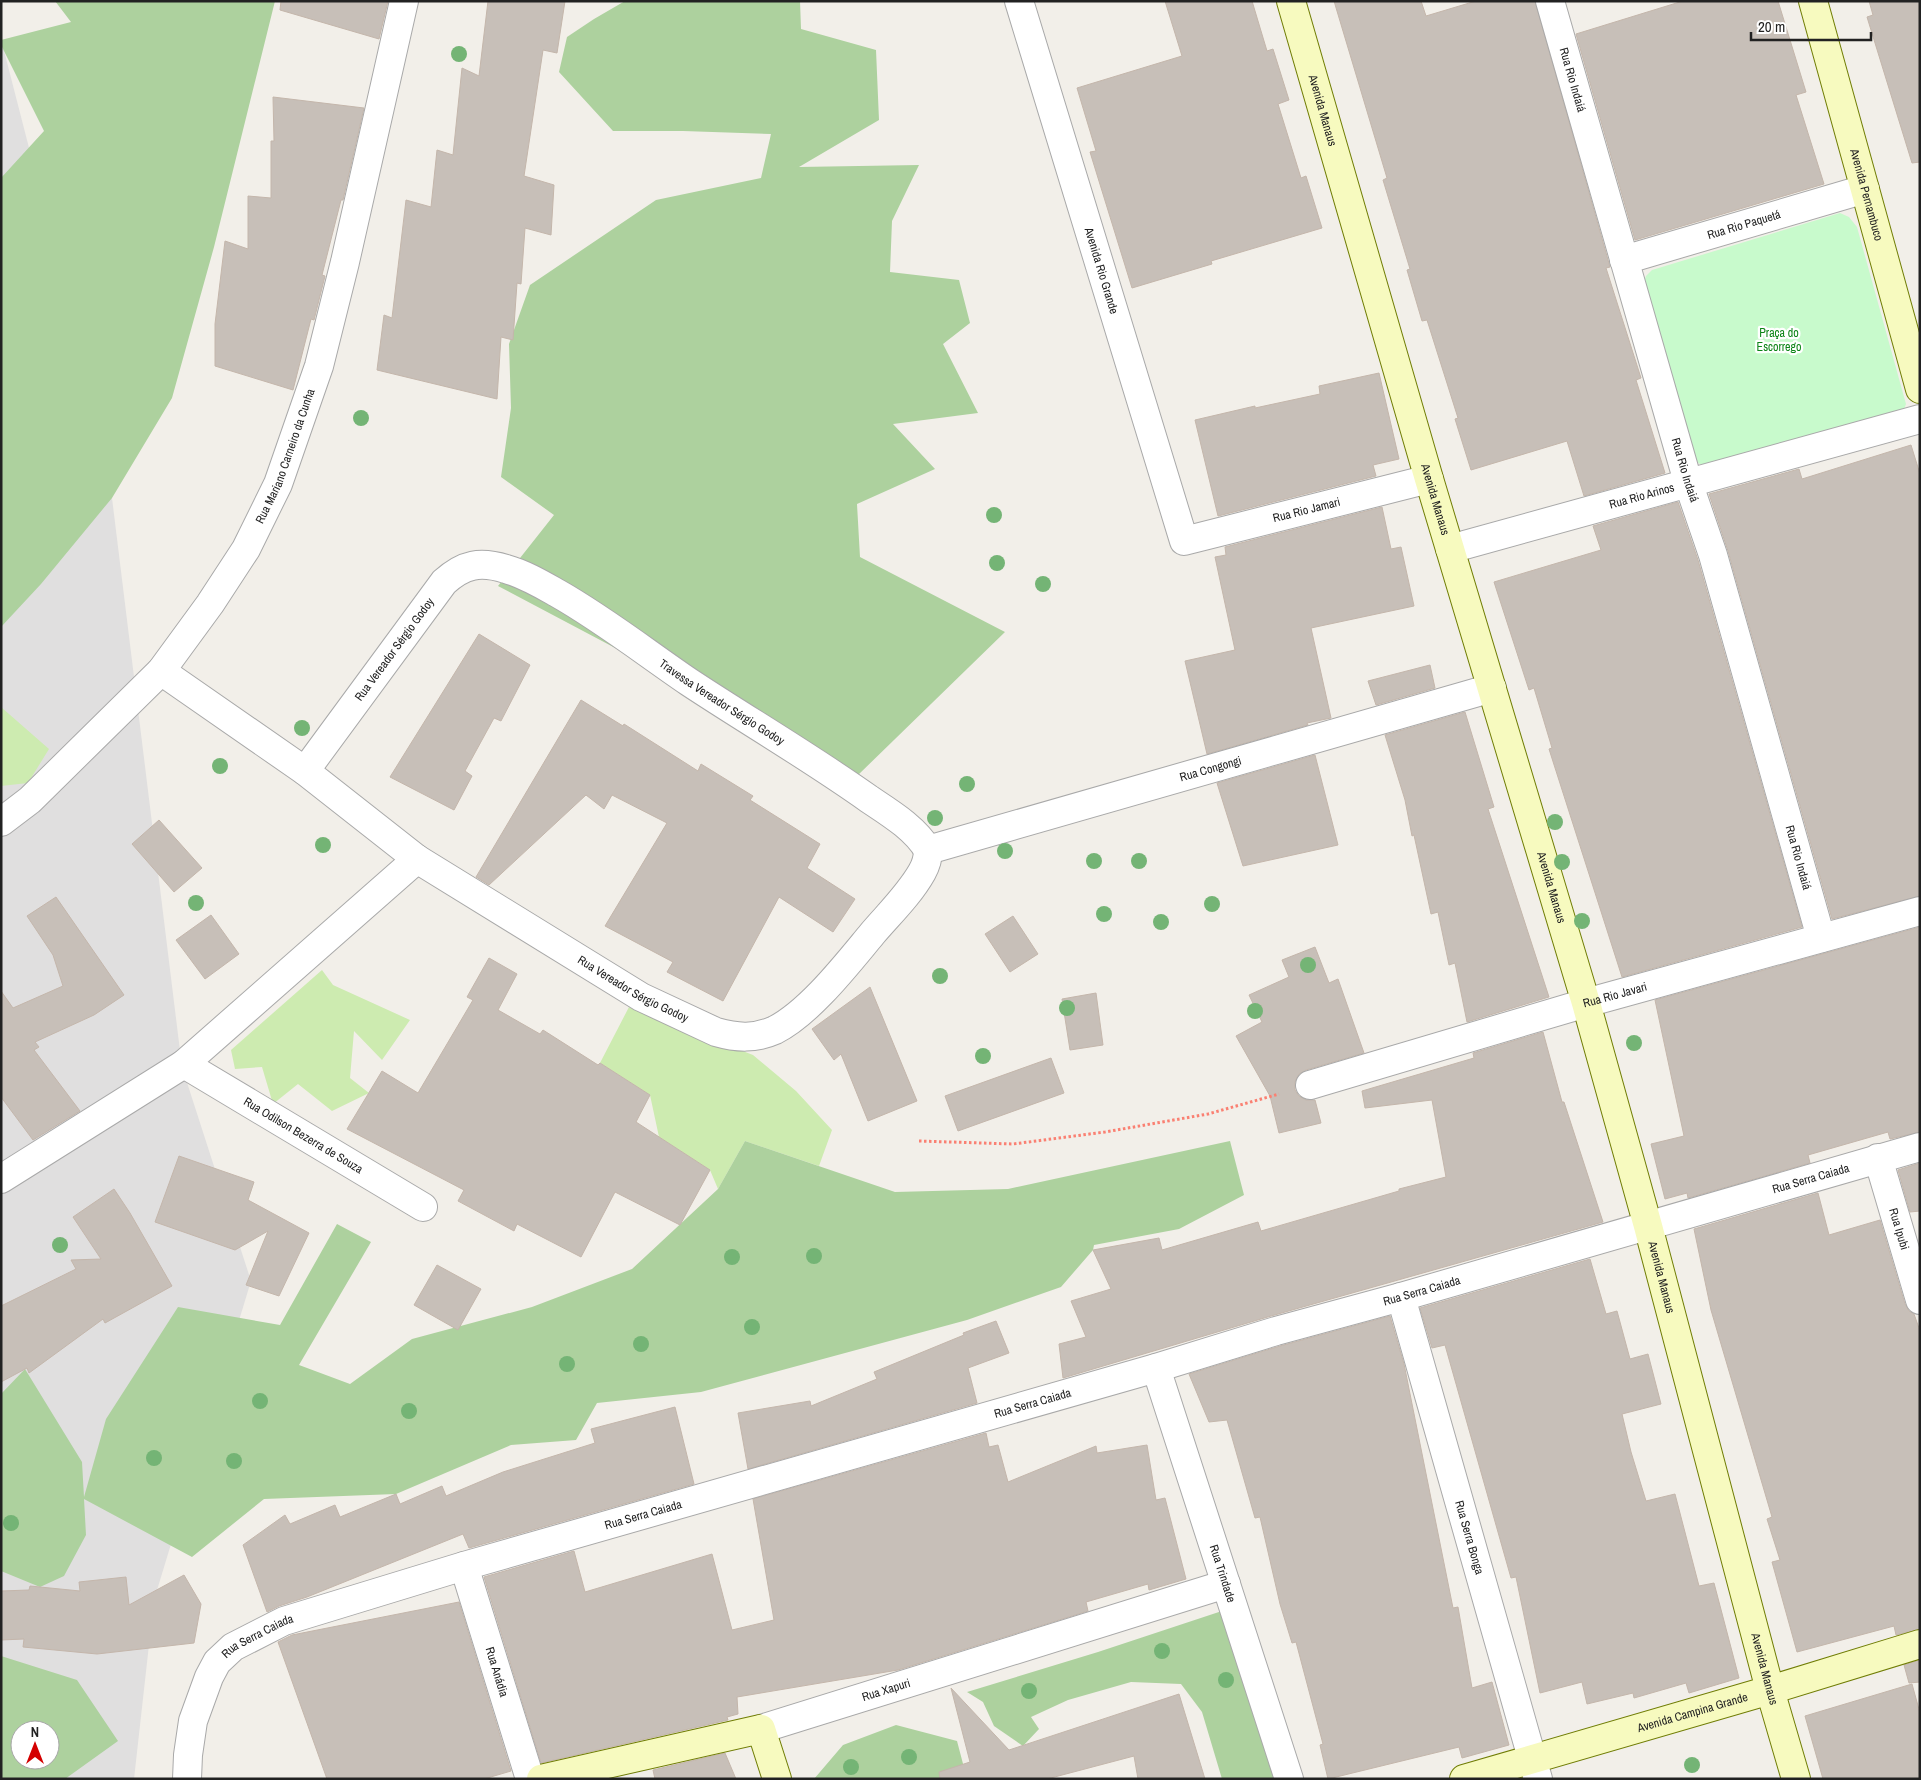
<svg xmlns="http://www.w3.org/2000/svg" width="1921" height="1780" viewBox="0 0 1921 1780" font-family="'Archivo Narrow',sans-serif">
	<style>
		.residential { fill: #e0dfdf; fill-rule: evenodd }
		.grass { fill: #cdebb0 }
		.forest { fill: #add19e; fill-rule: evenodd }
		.park { fill: #c8facc }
		.building { fill: #c7bfb8; stroke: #c4b6ab }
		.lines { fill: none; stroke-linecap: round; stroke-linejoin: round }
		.street-casing { stroke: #a9a9a9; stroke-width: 30 }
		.secondary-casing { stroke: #707d05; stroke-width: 30 }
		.path { stroke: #fa8072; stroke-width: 3; stroke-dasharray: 2.5 2.5; stroke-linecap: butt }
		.street { stroke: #fff; stroke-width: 28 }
		.secondary { stroke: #f7fabf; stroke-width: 28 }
		.tree { fill: #74b475 }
		.labels { text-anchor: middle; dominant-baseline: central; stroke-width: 4.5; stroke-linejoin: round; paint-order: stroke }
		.street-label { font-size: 12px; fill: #222; stroke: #fff }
		.park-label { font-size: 12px; fill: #0c8416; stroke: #fff }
	</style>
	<rect width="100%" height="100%" fill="#f2efe9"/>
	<path class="residential" d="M 1,39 L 97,412 L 112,498 L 182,1067 L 251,1281 L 154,1600 L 134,1779 L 1,1779 ZM 20,1730 L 50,1730 L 50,1760 L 20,1760 Z"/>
	<path class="grass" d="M 1,707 L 49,749 L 28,783 L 1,786 Z
		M 322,970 L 333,985 L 410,1020 L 382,1060 L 354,1031 L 350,1078 L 369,1093 L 332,1111 L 298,1084 L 273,1104 L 262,1067 L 235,1069 L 231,1050 Z
		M 629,1007 L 753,1055 L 796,1091 L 832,1130 L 819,1166 L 745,1141 L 718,1189 L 710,1170 L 659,1137 L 650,1095 L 600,1063 Z"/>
	<path class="forest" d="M 55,1 L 275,1 L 214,247 L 172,398 L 112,498 L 41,584 L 1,627 L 1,178 L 44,131 L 1,45 L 1,40 L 71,22 Z
		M 625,1 L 800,1 L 801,29 L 876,50 L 879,120 L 799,167 L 919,165 L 892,221 L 890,272 L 959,280 L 970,323 L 943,344 L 978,413 L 893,424 L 935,469 L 857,504 L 860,557 L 1005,632 L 857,776 L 498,586 L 554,515 L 501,477 L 511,408 L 509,344 L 530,285 L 656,200 L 761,178 L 771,134 L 683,131 L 613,131 L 559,72 L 567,37 L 594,19 Z
		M 745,1141 L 895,1192 L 1008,1189 L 1230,1141 L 1244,1195 L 1179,1229 L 1094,1245 L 1093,1250 L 1061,1287 L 967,1320 L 701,1392 L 597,1403 L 576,1440 L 511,1445 L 396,1494 L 264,1499 L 192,1557 L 84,1499 L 86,1535 L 64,1576 L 40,1587 L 1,1571 L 1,1394 L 25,1369 L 82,1462 L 84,1497 L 106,1419 L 178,1307 L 280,1325 L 337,1224 L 371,1242 L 299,1365 L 350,1384 L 412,1339 L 532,1307 L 632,1269 L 718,1189 Z
		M 1231,1608 L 1282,1779 L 1222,1779 L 1202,1712 L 1181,1684 L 1131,1682 L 1068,1700 L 1031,1717 L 1039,1729 L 1023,1746 L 994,1726 L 983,1702 L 967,1692 L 1098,1652 Z
		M 1,1656 L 77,1680 L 118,1741 L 65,1779 L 1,1779 ZM 20,1730 L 50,1730 L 50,1760 L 20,1760 Z
		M 896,1725 L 957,1741 L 967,1779 L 814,1779 L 843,1745 Z"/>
	<path class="park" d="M 1840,213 L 1849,217 L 1857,227 L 1906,404 L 1903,412 L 1708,465 L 1700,464 L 1694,460 L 1643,284 L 1646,276 L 1652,270 Z"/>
	<path class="building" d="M 281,1 L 388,1 L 379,39 L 280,10 Z
		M 488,1 L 565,1 L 557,53 L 543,50 L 524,176 L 554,185 L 551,235 L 525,228 L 521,284 L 517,283 L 513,340 L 501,337 L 497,399 L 377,370 L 384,315 L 392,318 L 406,200 L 431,207 L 437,150 L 453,155 L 462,68 L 479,76 Z
		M 1165,1 L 1252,1 L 1267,51 L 1273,49 L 1289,100 L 1278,104 L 1301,178 L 1306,176 L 1322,228 L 1211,261 L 1212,264 L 1132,288 L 1090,152 L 1096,151 L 1077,88 L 1182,56 Z
		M 1334,1 L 1421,1 L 1426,16 L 1476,1 L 1535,1 L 1610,267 L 1606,268 L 1641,378 L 1636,380 L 1665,473 L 1584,496 L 1567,441 L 1471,470 L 1455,419 L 1458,418 L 1427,320 L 1422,321 L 1407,270 L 1410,269 L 1383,180 L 1387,178 Z
		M 1683,1 L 1778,1 L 1806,92 L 1796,95 L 1824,184 L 1635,240 L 1576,34 Z
		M 1869,1 L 1920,1 L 1920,162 L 1912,163 L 1867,17 L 1873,15 Z
		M 273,97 L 364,108 L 343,200 L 341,200 L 322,275 L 325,276 L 314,320 L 311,319 L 293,390 L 215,366 L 215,324 L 225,241 L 248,249 L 248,196 L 271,198 L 271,141 L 274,141 Z
		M 1379,373 L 1399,459 L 1373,465 L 1376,476 L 1218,516 L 1195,420 L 1255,406 L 1255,408 L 1320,394 L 1319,386 Z
		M 1911,445 L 1920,474 L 1920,896 L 1832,919 L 1728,551 L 1709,494 L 1799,469 L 1802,479 Z
		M 1678,502 L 1698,560 L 1802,927 L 1622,977 L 1549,749 L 1552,748 L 1534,688 L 1529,690 L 1494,582 L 1601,550 L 1593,526 Z
		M 1382,507 L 1391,549 L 1401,547 L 1414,606 L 1311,628 L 1331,718 L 1307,723 L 1308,725 L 1207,754 L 1185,661 L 1235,650 L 1215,557 L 1226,555 L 1225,547 Z
		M 479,634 L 530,665 L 501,721 L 494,718 L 465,771 L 472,776 L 454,810 L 390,777 Z
		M 1430,665 L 1435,688 L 1376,705 L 1368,681 Z
		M 581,700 L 623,726 L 624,724 L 698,771 L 701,764 L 753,796 L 750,800 L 820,844 L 807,868 L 855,899 L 833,932 L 779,897 L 723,1001 L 667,972 L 673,962 L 605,926 L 667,823 L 612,795 L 604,809 L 586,795 L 489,885 L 476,877 Z
		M 1465,712 L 1494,807 L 1488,809 L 1549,997 L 1467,1022 L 1455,963 L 1449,965 L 1438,912 L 1431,914 L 1414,835 L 1412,836 L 1405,800 L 1385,735 Z
		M 1315,755 L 1338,845 L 1243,866 L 1217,783 Z
		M 159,820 L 202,868 L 174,892 L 132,844 Z
		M 56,897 L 124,995 L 94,1015 L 35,1042 L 39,1047 L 34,1050 L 80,1111 L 33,1140 L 1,1097 L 1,991 L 13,1008 L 63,986 L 53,955 L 27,916 Z
		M 211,915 L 239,954 L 205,979 L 176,940 Z
		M 1013,916 L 1038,954 L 1010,972 L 985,934 Z
		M 1920,927 L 1920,1132 L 1890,1139 L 1888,1132 L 1808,1155 L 1810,1163 L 1688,1198 L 1687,1193 L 1665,1199 L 1651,1144 L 1684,1136 L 1655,1000 Z
		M 1315,947 L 1329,983 L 1338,979 L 1364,1053 L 1306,1070 L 1299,1074 L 1295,1082 L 1295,1090 L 1299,1096 L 1306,1100 L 1315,1100 L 1321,1123 L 1279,1133 L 1270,1096 L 1236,1036 L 1262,1022 L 1249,995 L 1289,977 L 1282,960 Z
		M 489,958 L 517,974 L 498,1010 L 540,1034 L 543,1030 L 598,1065 L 600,1063 L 650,1095 L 636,1122 L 710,1170 L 680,1225 L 615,1192 L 581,1257 L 517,1224 L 514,1231 L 458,1201 L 464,1190 L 347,1129 L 382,1071 L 418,1093 L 473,1000 L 467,997 Z
		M 870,987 L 917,1101 L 868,1121 L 841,1054 L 834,1060 L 812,1029 Z
		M 1096,993 L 1103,1045 L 1070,1050 L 1062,999 Z
		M 1543,1032 L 1562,1102 L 1564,1102 L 1603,1222 L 1271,1316 L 1063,1378 L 1059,1344 L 1086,1337 L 1071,1301 L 1111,1289 L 1093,1250 L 1159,1238 L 1162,1250 L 1258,1222 L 1261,1231 L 1399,1191 L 1399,1189 L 1446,1177 L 1432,1100 L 1365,1108 L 1362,1091 L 1474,1058 L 1473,1053 Z
		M 1051,1058 L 1064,1093 L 958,1131 L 945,1096 Z
		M 179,1156 L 254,1182 L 248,1200 L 309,1233 L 279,1296 L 246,1285 L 268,1231 L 235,1250 L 155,1222 Z
		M 1920,1163 L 1920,1211 L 1910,1212 L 1898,1170 Z
		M 114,1189 L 130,1213 L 172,1286 L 105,1323 L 103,1319 L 29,1373 L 27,1368 L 1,1382 L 1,1306 L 76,1269 L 71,1260 L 101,1259 L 73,1217 Z
		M 1818,1193 L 1829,1235 L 1880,1220 L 1905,1304 L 1909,1311 L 1914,1314 L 1920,1331 L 1920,1629 L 1896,1635 L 1894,1626 L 1797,1652 L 1772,1562 L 1780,1560 L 1767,1519 L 1772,1517 L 1711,1310 L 1694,1229 Z
		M 1590,1259 L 1606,1314 L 1617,1311 L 1630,1359 L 1648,1354 L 1661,1404 L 1622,1414 L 1631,1452 L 1646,1501 L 1675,1494 L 1699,1586 L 1714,1583 L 1739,1678 L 1689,1693 L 1686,1683 L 1634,1698 L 1633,1693 L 1587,1704 L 1582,1682 L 1540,1693 L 1516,1577 L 1511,1578 L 1445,1345 L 1432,1348 L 1420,1308 Z
		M 437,1265 L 481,1289 L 458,1330 L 414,1305 Z
		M 1390,1316 L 1404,1364 L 1453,1608 L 1458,1607 L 1472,1688 L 1492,1682 L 1509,1745 L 1462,1758 L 1459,1747 L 1328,1779 L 1320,1745 L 1323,1744 L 1296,1642 L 1292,1643 L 1280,1604 L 1260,1517 L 1255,1518 L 1227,1420 L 1209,1422 L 1189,1374 L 1280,1346 Z
		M 996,1321 L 1009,1353 L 968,1368 L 977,1403 L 748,1469 L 738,1413 L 810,1401 L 811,1406 L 877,1379 L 874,1372 L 964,1335 L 963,1333 Z
		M 675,1407 L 694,1484 L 469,1548 L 463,1534 L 307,1597 L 279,1606 L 267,1612 L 243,1545 L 285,1515 L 290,1524 L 335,1505 L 340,1517 L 396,1494 L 400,1504 L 442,1486 L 446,1496 L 503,1472 L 595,1443 L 591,1429 Z
		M 986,1433 L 989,1447 L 998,1445 L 1008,1482 L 1096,1446 L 1097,1453 L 1147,1445 L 1156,1500 L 1165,1498 L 1186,1579 L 1149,1590 L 1148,1584 L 1086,1602 L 1088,1611 L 898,1670 L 737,1697 L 738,1714 L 727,1717 L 728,1720 L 541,1763 L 484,1577 L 574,1551 L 585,1592 L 712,1554 L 732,1630 L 774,1620 L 753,1499 Z
		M 184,1575 L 201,1604 L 194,1643 L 97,1654 L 23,1647 L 24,1639 L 1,1640 L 1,1591 L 29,1590 L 30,1586 L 80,1591 L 79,1582 L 126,1577 L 129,1605 Z
		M 459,1602 L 511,1771 L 484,1779 L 327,1779 L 278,1642 L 292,1635 Z
		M 1920,1660 L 1920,1682 L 1909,1683 L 1904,1665 Z
		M 1912,1684 L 1920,1713 L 1920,1779 L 1823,1779 L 1805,1716 Z
		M 951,1688 L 1009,1750 L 1179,1694 L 1205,1779 L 1138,1779 L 1134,1756 L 1047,1779 L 940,1779 L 939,1772 L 970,1762 Z
		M 725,1753 L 736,1779 L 655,1779 L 653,1770 Z"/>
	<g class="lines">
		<defs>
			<g id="street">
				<path id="s1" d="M 1019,1 L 1184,541 L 1429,479"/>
				<path id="s2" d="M 1550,1 L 1688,482 L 1713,555 L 1821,938"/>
				<path id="s3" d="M 1624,260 L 1865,189"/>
				<path id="s4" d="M 1450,549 L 1920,419"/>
				<path id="s5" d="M 161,671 L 305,771 L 417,859 L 641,997 L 716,1032 C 737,1038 755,1039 775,1030 C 810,1012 847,964 872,934 C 889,914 909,895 922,872 C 926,865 928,858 928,850"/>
				<path id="s6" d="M 305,771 L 444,582 C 464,564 480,561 506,569 C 524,574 541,584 557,593 C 603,619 645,652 689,682 C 748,721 810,757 869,799 C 890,813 915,828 928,850"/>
				<path id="s7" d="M 1,822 L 30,800 L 161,671 L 210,604 L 246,549 L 278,484 L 319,366 L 345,262 L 404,1"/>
				<path id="s8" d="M 928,850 L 1492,688"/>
				<path id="s9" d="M 184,1064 L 423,1207"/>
				<path id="s10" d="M 1310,1085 L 1586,1003 L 1920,911"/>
				<path id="s11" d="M 1878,1158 L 1920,1300"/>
				<path d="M 1,1179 L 184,1064 L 417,859"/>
				<path id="s12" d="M 1401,1297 L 1538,1779"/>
				<path id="s13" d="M 1156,1368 L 1289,1779"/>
				<path id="s14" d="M 464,1566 L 530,1779"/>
				<path id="s15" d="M 761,1729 L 1226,1584"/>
				<path id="s16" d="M 187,1779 L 188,1755 L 193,1721 L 209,1677 L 217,1662 L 233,1647 L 284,1621 L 464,1566 L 1156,1368 L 1276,1331 L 1401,1297 L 1920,1147"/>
			</g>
			<g id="secondary">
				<path id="s17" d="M 1291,1 L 1429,479 L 1586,1003 L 1648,1226 L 1770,1690 L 1796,1779"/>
				<path id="s18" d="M 1813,1 L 1920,389"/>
				<path d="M 541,1779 L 761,1729 L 777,1779"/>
				<path id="s19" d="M 1464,1779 L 1770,1690 L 1920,1644"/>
			</g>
		</defs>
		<use href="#street" class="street-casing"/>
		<use href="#secondary" class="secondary-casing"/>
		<path class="path" d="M 919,1141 L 1013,1144 L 1105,1132 L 1208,1114 L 1279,1094"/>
		<use href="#street" class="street"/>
		<use href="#secondary" class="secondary"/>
	</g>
	<g class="tree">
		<circle cx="459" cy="54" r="8"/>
		<circle cx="361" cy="418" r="8"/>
		<circle cx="994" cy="515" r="8"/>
		<circle cx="997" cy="563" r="8"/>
		<circle cx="1043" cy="584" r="8"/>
		<circle cx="302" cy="728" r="8"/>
		<circle cx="220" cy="766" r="8"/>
		<circle cx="967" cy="784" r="8"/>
		<circle cx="935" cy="818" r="8"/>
		<circle cx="1555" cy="822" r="8"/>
		<circle cx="323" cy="845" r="8"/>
		<circle cx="1005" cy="851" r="8"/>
		<circle cx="1094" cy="861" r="8"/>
		<circle cx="1139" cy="861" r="8"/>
		<circle cx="1562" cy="862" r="8"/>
		<circle cx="196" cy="903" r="8"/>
		<circle cx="1212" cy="904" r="8"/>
		<circle cx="1104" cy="914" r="8"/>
		<circle cx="1582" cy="921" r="8"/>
		<circle cx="1161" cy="922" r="8"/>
		<circle cx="1308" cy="965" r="8"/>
		<circle cx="940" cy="976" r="8"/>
		<circle cx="1067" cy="1008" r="8"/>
		<circle cx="1255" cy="1011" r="8"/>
		<circle cx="1634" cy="1043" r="8"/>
		<circle cx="983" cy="1056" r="8"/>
		<circle cx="60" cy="1245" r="8"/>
		<circle cx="814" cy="1256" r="8"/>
		<circle cx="732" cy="1257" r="8"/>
		<circle cx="752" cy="1327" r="8"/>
		<circle cx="641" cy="1344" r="8"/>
		<circle cx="567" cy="1364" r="8"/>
		<circle cx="260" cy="1401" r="8"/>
		<circle cx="409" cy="1411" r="8"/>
		<circle cx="154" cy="1458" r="8"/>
		<circle cx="234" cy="1461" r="8"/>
		<circle cx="11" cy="1523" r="8"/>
		<circle cx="1162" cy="1651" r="8"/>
		<circle cx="1226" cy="1680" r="8"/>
		<circle cx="1029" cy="1691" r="8"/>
		<circle cx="909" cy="1757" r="8"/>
		<circle cx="1692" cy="1765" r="8"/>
		<circle cx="851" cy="1767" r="8"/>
	</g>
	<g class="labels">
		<g class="street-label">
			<text stroke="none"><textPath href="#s2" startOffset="82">Rua Rio Indaiá</textPath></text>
			<text stroke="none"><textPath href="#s17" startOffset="114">Avenida Manaus</textPath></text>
			<text stroke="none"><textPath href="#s18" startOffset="201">Avenida Pernambuco</textPath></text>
			<text stroke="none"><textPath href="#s3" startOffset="125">Rua Rio Paquetá</textPath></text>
			<text stroke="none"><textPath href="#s1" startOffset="282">Avenida Rio Grande</textPath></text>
			<text stroke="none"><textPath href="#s7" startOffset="470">Rua Mariano Carneiro da Cunha</textPath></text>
			<text stroke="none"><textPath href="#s2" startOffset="488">Rua Rio Indaiá</textPath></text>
			<text stroke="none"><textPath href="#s4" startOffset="199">Rua Rio Arinos</textPath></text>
			<text stroke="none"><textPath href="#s17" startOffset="519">Avenida Manaus</textPath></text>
			<text stroke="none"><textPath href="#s1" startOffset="691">Rua Rio Jamari</textPath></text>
			<text stroke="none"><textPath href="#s6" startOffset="151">Rua Vereador Sérgio Godoy</textPath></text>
			<text stroke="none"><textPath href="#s6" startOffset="556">Travessa Vereador Sérgio Godoy</textPath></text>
			<text stroke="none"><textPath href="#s8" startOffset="294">Rua Congongi</textPath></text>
			<text stroke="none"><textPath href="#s2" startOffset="892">Rua Rio Indaiá</textPath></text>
			<text stroke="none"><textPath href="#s17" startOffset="924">Avenida Manaus</textPath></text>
			<text stroke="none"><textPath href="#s5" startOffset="570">Rua Vereador Sérgio Godoy</textPath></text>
			<text stroke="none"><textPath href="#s10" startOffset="318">Rua Rio Javari</textPath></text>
			<text stroke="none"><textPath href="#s9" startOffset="139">Rua Odilson Bezerra de Souza</textPath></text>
			<text stroke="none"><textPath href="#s16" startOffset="1791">Rua Serra Caiada</textPath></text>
			<text stroke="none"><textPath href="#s11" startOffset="74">Rua Ipubi</textPath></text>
			<text stroke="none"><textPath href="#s17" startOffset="1329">Avenida Manaus</textPath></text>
			<text stroke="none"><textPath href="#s16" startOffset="1386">Rua Serra Caiada</textPath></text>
			<text stroke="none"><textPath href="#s16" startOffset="981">Rua Serra Caiada</textPath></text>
			<text stroke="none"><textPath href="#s16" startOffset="576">Rua Serra Caiada</textPath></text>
			<text stroke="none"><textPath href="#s12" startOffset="250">Rua Serra Bonga</textPath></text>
			<text stroke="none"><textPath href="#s13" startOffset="216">Rua Trindade</textPath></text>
			<text stroke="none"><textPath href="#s16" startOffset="171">Rua Serra Caiada</textPath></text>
			<text stroke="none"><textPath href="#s17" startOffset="1734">Avenida Manaus</textPath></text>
			<text stroke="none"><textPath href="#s14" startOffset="111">Rua Anádia</textPath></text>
			<text stroke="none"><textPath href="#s15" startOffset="131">Rua Xapuri</textPath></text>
			<text stroke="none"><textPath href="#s19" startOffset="238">Avenida Campina Grande</textPath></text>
		</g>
		<g class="park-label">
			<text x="1779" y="333">Praça do<tspan x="1779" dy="14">Escorrego</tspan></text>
		</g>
	</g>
	<rect width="1921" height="1780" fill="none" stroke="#222222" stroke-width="5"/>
	<g transform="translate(35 1745)"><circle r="24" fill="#ffffff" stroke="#a7a7a7"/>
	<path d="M0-4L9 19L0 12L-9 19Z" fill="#d40000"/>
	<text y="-8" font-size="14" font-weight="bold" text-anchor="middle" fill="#222222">N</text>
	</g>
	<path d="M1751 32v8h120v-8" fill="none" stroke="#222222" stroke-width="2.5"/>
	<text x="1758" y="32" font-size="15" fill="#222222" stroke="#ffffff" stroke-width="4" paint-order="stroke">20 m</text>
</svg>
